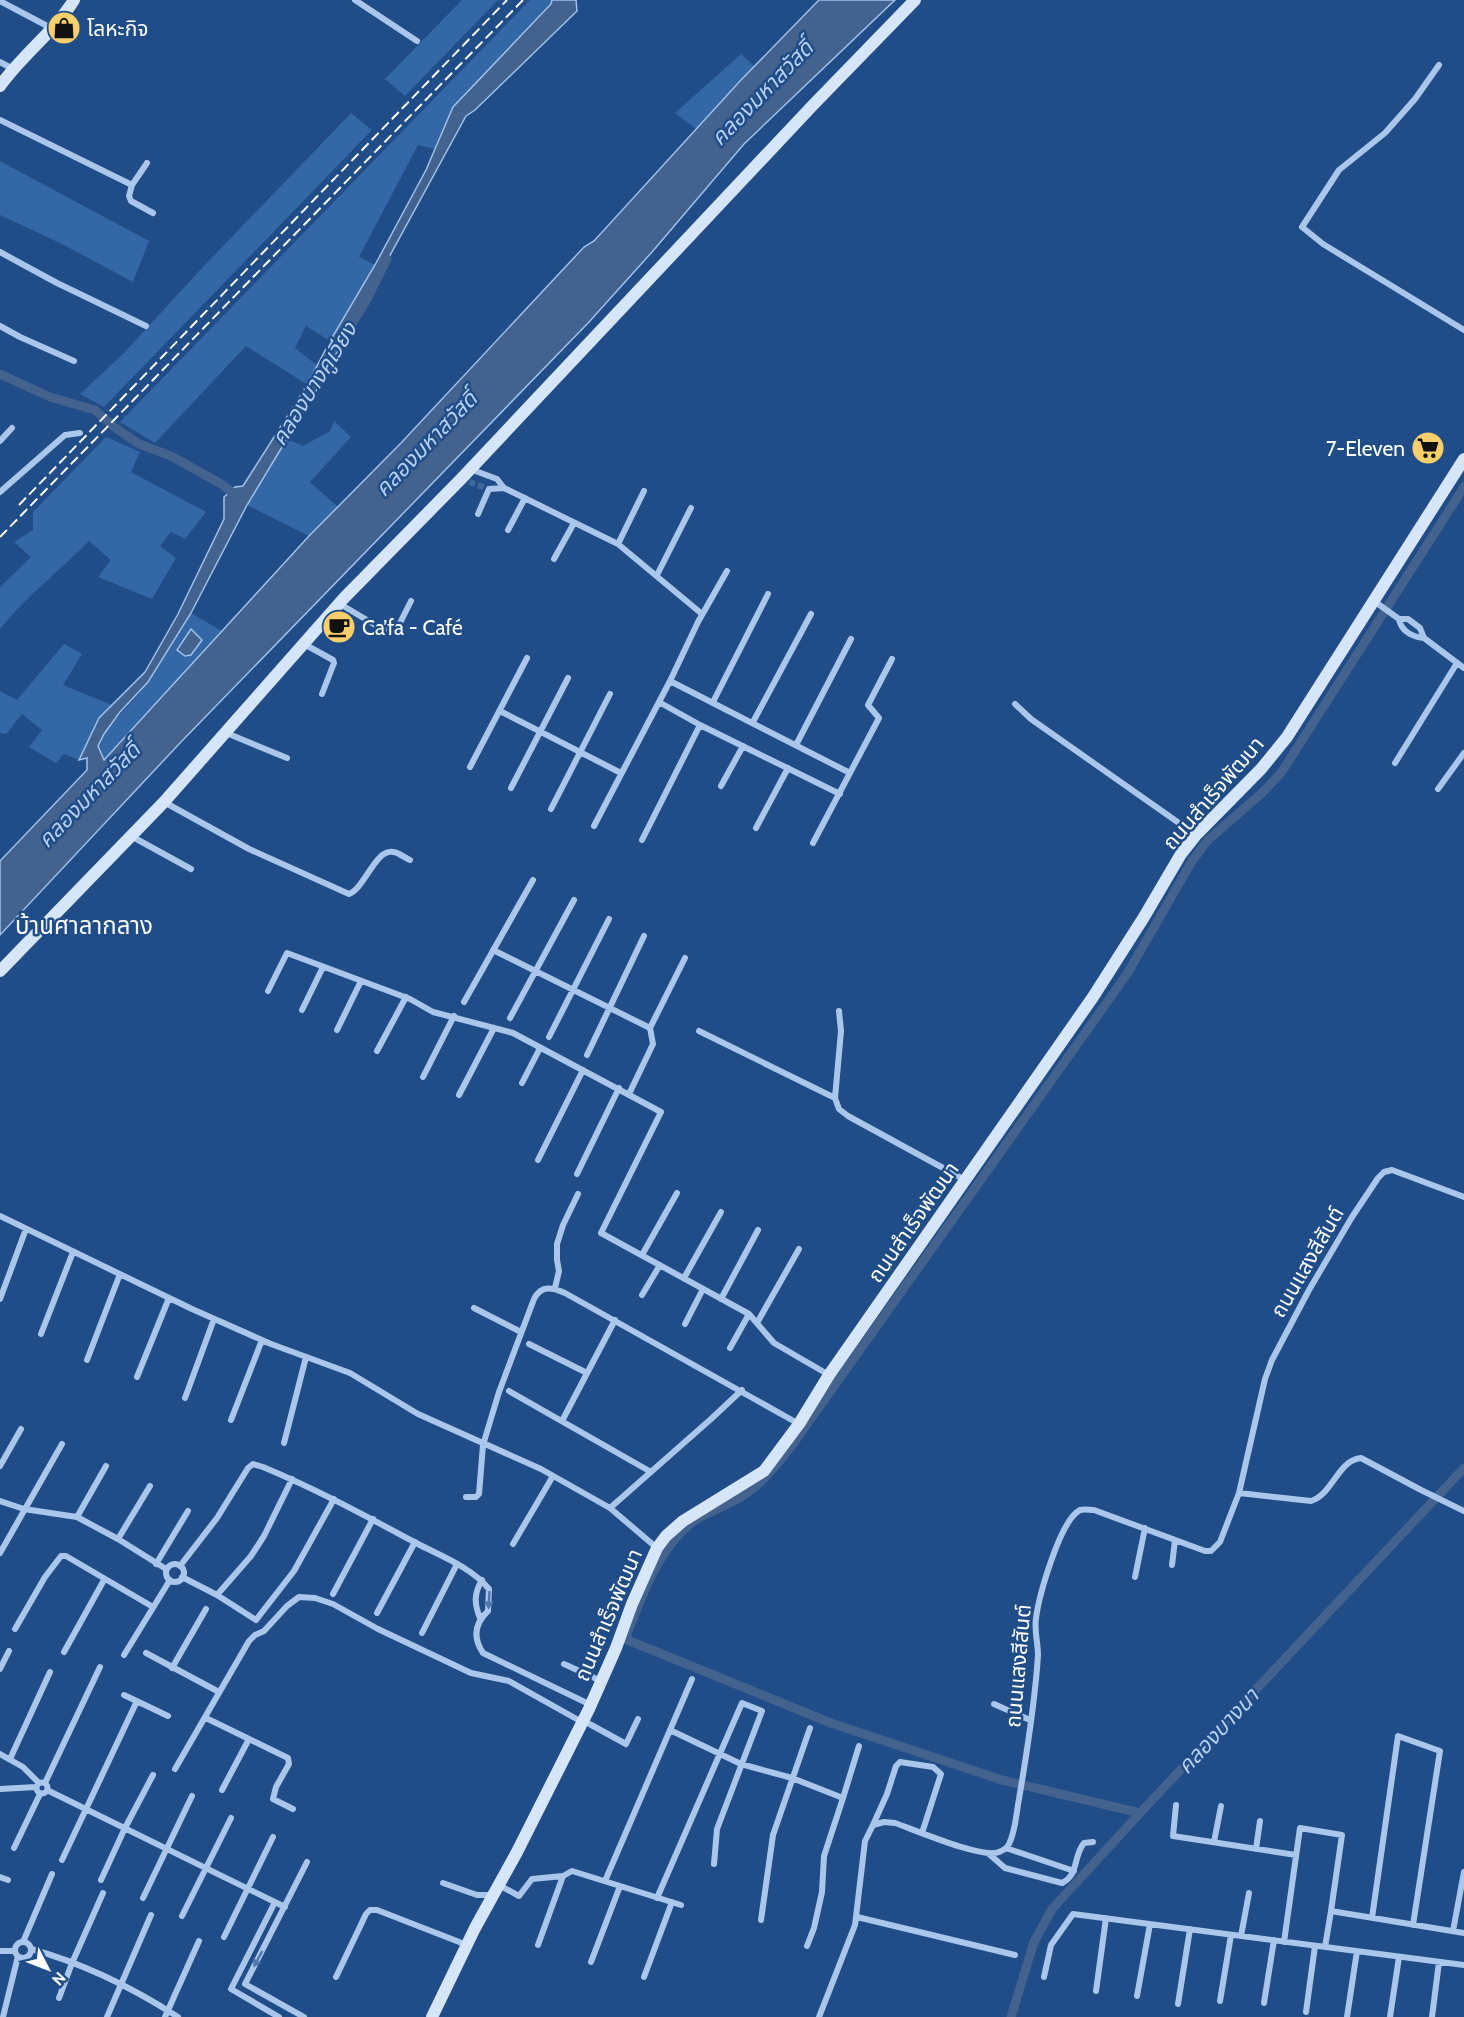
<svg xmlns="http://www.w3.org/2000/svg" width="1464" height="2017" viewBox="0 0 1464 2017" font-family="Cabin,'Noto Sans Thai',sans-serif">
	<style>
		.green { fill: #3367a5 }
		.water { fill: #43638e; stroke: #9ec2ec; stroke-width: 1.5 }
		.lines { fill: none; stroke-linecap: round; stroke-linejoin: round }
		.canal { stroke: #43638e; stroke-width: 9 }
		.street-tunnel { stroke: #41689a; stroke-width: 6; stroke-dasharray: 6 3; stroke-linecap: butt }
		.street { stroke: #aac7eb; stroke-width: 6 }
		.secondary { stroke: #d6e5f8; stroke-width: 12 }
		.rail { stroke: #fff; stroke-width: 2; stroke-dasharray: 10 4.5; stroke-linecap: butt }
		.oneway { fill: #5078ab }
		.labels { text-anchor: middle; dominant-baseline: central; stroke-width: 5; stroke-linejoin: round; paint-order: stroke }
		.poi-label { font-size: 21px; fill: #fff; stroke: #204d88; text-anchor: start }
		.street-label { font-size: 21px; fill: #fff; stroke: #204d88 }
		.water-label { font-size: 22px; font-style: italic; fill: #b6d1f2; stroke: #204d88 }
		.quarter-label { font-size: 24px; fill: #fff; stroke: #204d88 }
	</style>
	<rect width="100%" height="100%" fill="#204d88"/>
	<path class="green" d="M 462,0 L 498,0 L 405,96 L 385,79 Z
		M 530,0 L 552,0 L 551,4 L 453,107 L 434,149 L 418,145 L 359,257 L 375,265 L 330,341 L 306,326 L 295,348 L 318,366 L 308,385 L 246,346 L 155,443 L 120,422 Z
		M 741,54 L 754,66 L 696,129 L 675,113 Z
		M 351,113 L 372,130 L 104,407 L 80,394 L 124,353 L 202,268 Z
		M 0,161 L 149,241 L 133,282 L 64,245 L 0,215 Z
		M 334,421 L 351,437 L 310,482 L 338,507 L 309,536 L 247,505 L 287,439 L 303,446 L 330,431 Z
		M 106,437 L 140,452 L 131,472 L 206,512 L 185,539 L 171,532 L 160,546 L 176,558 L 152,599 L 98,577 L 111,560 L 89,541 C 60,571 26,596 0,629 L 0,587 L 31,557 L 14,542 L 33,530 L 33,512 Z
		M 191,613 L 222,631 L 104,761 L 98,746 C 110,720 133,704 149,681 C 164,659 177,636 191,613 Z
		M 64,644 L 82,654 L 63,685 L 112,705 L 99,718 L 79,760 L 64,754 L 56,763 L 29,747 L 42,730 L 22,714 L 6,734 L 0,733 L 0,691 L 17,700 Z"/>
	<path class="water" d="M 552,0 L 576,0 L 577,11 L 475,110 L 466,116 L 316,391 L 247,505 L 191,613 L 148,682 L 120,712 L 104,734 L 98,746 L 104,760 L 309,536 L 401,443 L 584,247 L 594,241 L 741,80 L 819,0 L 895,0 L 744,144 L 652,252 L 589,322 L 180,743 L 0,935 L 0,861 L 87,770 L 87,758 L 79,760 L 99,718 L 145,672 L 178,614 L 224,519 L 224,497 L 235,487 L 243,486 L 307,385 L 330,341 L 375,265 L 426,170 L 453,107 L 551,4 Z
		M 191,629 L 202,640 L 191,655 L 185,656 L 177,650 Z"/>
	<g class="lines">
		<path class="canal" d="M 343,339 L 366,301 L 387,259
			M 0,374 L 50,397 L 95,410 L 114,427 L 139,444 L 171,456 L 223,485 L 239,498
			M 1140,1813 L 1002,1780 L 831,1723 L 625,1639 C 640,1602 654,1559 683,1530 C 698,1515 720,1509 739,1498 C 759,1487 774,1468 788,1451 L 1127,974 L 1192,861 L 1208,840 L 1262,793 L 1281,773 L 1464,487
			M 1011,2017 L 1034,1942 L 1052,1909 L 1140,1813 L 1464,1468"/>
		<path class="street-tunnel" d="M 461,479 L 489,489"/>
		<path class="street" d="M 355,0 L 417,41
			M 0,1 L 51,28
			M 0,62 L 13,69
			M 1439,65 L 1415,99 L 1385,133 L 1339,170 L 1302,227 L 1323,244 L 1464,330
			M 0,120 L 132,185 L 147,163
			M 132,185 L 129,196 L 131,201 L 153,213
			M 0,252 L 57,283 L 146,326
			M 0,326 L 20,337 L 74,361
			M 0,441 L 12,428
			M 470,469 L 497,479 L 504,488 L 618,544 L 702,614
			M 0,492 L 65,435 L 80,433
			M 478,514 L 489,489 L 504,488
			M 508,530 L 525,498
			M 618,544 L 644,491
			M 554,559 L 574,523
			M 657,575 L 691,508
			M 1374,601 L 1399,619 L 1408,619 L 1420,628 L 1424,638 L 1464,668
			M 340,604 L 382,629 L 390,631 L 398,627 L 411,601
			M 1399,619 C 1401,631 1412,637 1424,638
			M 304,644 L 333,660 L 334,663 L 322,694
			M 670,681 L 850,773
			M 659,702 L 700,725 L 840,794
			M 713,702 L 768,594
			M 1015,704 L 1031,719 L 1196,835
			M 500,711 L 621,773
			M 753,722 L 811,614
			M 224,732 L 287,758
			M 796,745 L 851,639
			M 1395,763 L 1457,663
			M 470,767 L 527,658
			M 721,786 L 743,746
			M 511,788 L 568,678
			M 1438,789 L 1464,753
			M 164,802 L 249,849 L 349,894 C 365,888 375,849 393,852 C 398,852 405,858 410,860
			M 551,809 L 610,694
			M 594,826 L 670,681 L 698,622 L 727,571
			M 756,828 L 788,768
			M 131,836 L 191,869
			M 642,840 L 700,725
			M 813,843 L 879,718 L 868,705 L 892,659
			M 493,950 L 650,1028 L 653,1044 L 629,1094
			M 268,991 L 287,953 L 410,999 L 433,1012 L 513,1033 L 661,1112 L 601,1233 L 749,1314 L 774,1343 L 829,1375
			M 464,1002 L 533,880
			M 302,1010 L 323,967
			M 510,1018 L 574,900
			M 650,1028 L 685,958
			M 337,1030 L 361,981
			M 699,1031 L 835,1098 L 839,1109 L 848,1116 L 965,1180
			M 549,1037 L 609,919
			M 377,1051 L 406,997
			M 587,1055 L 644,936
			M 423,1077 L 454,1016
			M 522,1083 L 540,1048
			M 459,1095 L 494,1028
			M 835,1098 L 841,1031 L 839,1011
			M 538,1160 L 583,1070
			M 577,1174 L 619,1088
			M 0,1216 L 192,1309 L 271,1344 L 350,1373 L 418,1414 L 541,1469 L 610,1508 L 657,1548
			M 642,1255 L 677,1193
			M 684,1278 L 721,1212
			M 555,1288 L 559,1271 L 557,1260 L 557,1244 L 563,1225 L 578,1194
			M 642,1295 L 660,1265
			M 0,1299 L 26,1229
			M 721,1299 L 758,1230
			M 474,1308 L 521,1332
			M 757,1323 L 799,1249
			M 685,1324 L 703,1289
			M 41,1334 L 73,1252
			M 529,1344 L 587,1373
			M 730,1348 L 749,1314
			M 87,1360 L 120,1274
			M 137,1377 L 169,1298
			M 509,1391 L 651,1472
			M 185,1398 L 214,1319
			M 231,1420 L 262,1340
			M 562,1421 L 615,1320
			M 284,1443 L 306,1357
			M 0,1466 L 21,1429
			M 1239,1493 L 1311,1501 C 1333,1494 1338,1460 1361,1458 L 1421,1490 L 1464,1511
			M 466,1497 L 476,1497 L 479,1494 L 483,1445 L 499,1392 L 534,1299 C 541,1285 552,1287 565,1293 L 799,1424
			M 0,1501 L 24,1509 L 77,1517 L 118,1539 L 166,1569
			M 610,1508 L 711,1419 L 742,1390
			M 77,1517 L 106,1466
			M 118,1539 L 150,1486
			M 513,1544 L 553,1476
			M 0,1553 L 62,1444
			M 156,1564 L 188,1511
			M166 1573a9 9 0 1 1 18 0a9 9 0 1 1-18 0Z
			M 1172,1565 L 1175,1540
			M 180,1566 L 217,1518 L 248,1468 L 253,1464 L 263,1467 C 316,1489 366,1516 416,1543 C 441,1556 471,1567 489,1589 L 488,1611 C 474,1624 473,1638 483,1653 L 591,1705
			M 182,1577 L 217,1595 L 256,1620 L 294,1571 L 334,1499
			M 1135,1577 L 1145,1528
			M 333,1594 L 373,1519
			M 217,1595 L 251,1556 L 264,1536 L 292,1479
			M 377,1613 L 415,1542
			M 480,1618 C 474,1604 474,1593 482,1580
			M 15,1629 L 45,1577 L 61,1556 L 66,1556 L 153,1607
			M 422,1633 L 457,1564
			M 64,1652 L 104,1580
			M 146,1653 L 219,1692
			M 124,1655 L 170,1580
			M 564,1664 L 601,1681
			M 172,1668 L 206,1609
			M 0,1669 L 9,1651
			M 124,1695 L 168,1716
			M 994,1704 L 1030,1720
			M 206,1718 L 288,1758 L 289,1764 L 276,1787 L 273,1799 L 293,1809
			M 584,1721 L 626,1744 L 638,1719
			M 670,1730 L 741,1764 L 792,1778 L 843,1798 L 824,1856 L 822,1892 L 814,1928 L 807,1946
			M 0,1754 L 23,1767 L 39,1783
			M 10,1759 L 50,1672
			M 175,1769 L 249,1641 L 255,1635 L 264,1631 L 287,1606 L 299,1597 L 315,1598 L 333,1604 L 378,1629 L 471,1673 L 509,1681 L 582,1722
			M36.5 1788a5.5 5.5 0 1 1 11 0a5.5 5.5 0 1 1-11 0Z
			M 45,1783 L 100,1667
			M 0,1789 L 36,1787
			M 47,1790 L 285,1907
			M 222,1790 L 249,1739
			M 843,1798 L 859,1746
			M 1176,1805 L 1173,1836 L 1296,1855
			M 873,1825 L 887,1794 L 896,1766 L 900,1762 L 933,1767 L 941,1774 L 922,1833
			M 1214,1842 L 1221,1806
			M 14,1848 L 40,1794
			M 1006,1848 L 1074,1871
			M 1256,1849 L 1260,1821
			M 989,1854 L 1005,1868 L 1062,1883 C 1079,1875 1073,1856 1084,1843 L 1093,1842
			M 62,1860 L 137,1701
			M 0,1877 L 8,1880
			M 101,1880 L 125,1828 L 153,1775
			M 605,1881 L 692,1679
			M 443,1883 L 477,1895 L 494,1895
			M 499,1885 L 519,1896 L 532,1879 L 563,1876 L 572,1871 L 681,1905
			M 143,1898 L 192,1796
			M 657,1898 L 742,1703 L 762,1711 L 717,1829 L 714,1864
			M 275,1902 L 231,1989 L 279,2017
			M 182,1916 L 231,1818
			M 857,1917 L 1015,1955
			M 1372,1918 L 1398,1736 L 1440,1751 L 1413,1925
			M 761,1920 L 773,1835 L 810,1728
			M 1453,1931 L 1464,1872
			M 1241,1936 L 1249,1893
			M 224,1937 L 273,1837
			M 23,1942 L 52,1874
			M 1284,1942 L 1300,1828 L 1342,1835 L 1331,1911
			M15 1950a8 8 0 1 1 16 0a8 8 0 1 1-16 0Z
			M 538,1945 L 563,1876
			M 1325,1947 L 1331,1911 L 1464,1933
			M 31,1949 C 82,1963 133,1988 178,2017
			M 0,1951 L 15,1951
			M 591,1962 L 620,1886
			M 336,1977 L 366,1914 L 370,1910 L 377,1910 L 467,1945
			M 644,1977 L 672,1902
			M 1044,1977 L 1051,1945 L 1073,1914 L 1464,1965
			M 1096,1991 L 1106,1918
			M 1137,1996 L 1150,1924
			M 59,1998 L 72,1963 L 103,1893
			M 1220,2001 L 1231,1935
			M 1264,2003 L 1274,1940
			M 1178,2004 L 1190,1929
			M 1306,2012 L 1315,1946
			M 3,2017 L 18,1956
			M 107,2017 L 151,1915
			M 165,2017 L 199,1941
			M 304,2017 L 245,1984 L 307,1862
			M 819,2017 L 855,1925 L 865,1841 L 873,1825 L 884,1822 L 895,1823 C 915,1830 982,1859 999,1852 C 1004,1850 1007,1848 1009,1844 C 1016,1830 1016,1814 1019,1799 C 1027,1752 1035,1703 1038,1655 C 1038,1643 1034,1630 1036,1618 C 1039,1596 1060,1520 1080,1510 C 1084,1509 1090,1510 1094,1510 L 1205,1551 L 1211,1551 L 1220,1542 L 1239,1493 L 1265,1379 L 1272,1360 L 1309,1290 L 1352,1217 L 1378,1178 L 1384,1172 L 1392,1170 L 1464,1197
			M 1347,2017 L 1357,1951
			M 1390,2017 L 1399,1957
			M 1432,2017 L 1439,1962"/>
		<path class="secondary" d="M 0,86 C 22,55 54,32 74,0
			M 0,971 L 164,802 L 344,598 L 461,479 L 814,104 L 915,0
			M 432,2017 L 475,1928 L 517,1852 L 589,1709 L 616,1648 L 632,1604 L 657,1548 L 666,1536 L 683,1521 L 764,1471 L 799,1424 L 829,1375 L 1093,997 L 1144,917 L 1181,854 L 1196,835 L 1261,769 L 1287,737 L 1464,459"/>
		<path class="rail" d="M 19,505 L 507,0
			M 0,537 L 523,0"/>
	</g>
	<defs><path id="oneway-solid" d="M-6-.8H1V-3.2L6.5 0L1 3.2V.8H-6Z" transform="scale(1.5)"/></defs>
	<g class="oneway">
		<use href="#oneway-solid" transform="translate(489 1600) rotate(93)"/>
		<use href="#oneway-solid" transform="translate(258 1959) rotate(118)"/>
	</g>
	<defs>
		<symbol id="shop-disc" viewBox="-11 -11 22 22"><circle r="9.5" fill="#f8cf6b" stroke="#204d88"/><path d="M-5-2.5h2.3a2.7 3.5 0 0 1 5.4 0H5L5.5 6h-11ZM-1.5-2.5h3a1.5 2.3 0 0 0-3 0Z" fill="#111"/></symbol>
		<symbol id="supermarket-disc" viewBox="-11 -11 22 22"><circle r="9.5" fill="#f8cf6b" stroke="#204d88"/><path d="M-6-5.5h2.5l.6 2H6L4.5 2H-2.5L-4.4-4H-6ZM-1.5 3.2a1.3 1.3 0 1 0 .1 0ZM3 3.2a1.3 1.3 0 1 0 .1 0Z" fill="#111"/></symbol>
		<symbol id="cafe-disc" viewBox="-11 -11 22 22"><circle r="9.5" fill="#f8cf6b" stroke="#204d88"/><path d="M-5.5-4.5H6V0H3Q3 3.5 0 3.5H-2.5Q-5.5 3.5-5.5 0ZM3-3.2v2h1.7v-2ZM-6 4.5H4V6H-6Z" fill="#111"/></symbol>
	</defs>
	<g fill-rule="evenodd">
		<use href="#shop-disc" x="45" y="9" width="38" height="38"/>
		<use href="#supermarket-disc" x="1409" y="429" width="38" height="38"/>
		<use href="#cafe-disc" x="320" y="608" width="38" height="38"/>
	</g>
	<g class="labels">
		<g class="poi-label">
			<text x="87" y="28">โลหะกิจ</text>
			<text x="1405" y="448" text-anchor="end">7-Eleven</text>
			<text x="362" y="627">Ca’fa - Café</text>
		</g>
		<g class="street-label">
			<text transform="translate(1213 793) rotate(-49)">ถนนสำเร็จพัฒนา</text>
			<text transform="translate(913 1222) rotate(-55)">ถนนสำเร็จพัฒนา</text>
			<text transform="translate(1307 1262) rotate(-60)">ถนนแสงสีสันต์</text>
			<text transform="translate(608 1615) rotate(-67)">ถนนสำเร็จพัฒนา</text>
			<text transform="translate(1018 1666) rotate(-85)">ถนนแสงสีสันต์</text>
		</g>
		<g class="water-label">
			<text transform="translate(762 93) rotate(-46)">คลองมหาสวัสดิ์</text>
			<text transform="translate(314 384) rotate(-58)">คลองบางคูเวียง</text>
			<text transform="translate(426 444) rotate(-46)">คลองมหาสวัสดิ์</text>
			<text transform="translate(89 795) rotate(-46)">คลองมหาสวัสดิ์</text>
			<text transform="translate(1218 1731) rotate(-47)">คลองบางนา</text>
		</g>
		<g class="quarter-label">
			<text x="84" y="925">บ้านศาลากลาง</text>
		</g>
	</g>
	<g transform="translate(48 1969) rotate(132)" stroke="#204d88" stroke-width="4.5" paint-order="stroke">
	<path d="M0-4.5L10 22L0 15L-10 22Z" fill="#ffffff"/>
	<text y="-9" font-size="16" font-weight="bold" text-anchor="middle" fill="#ffffff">N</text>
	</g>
</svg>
